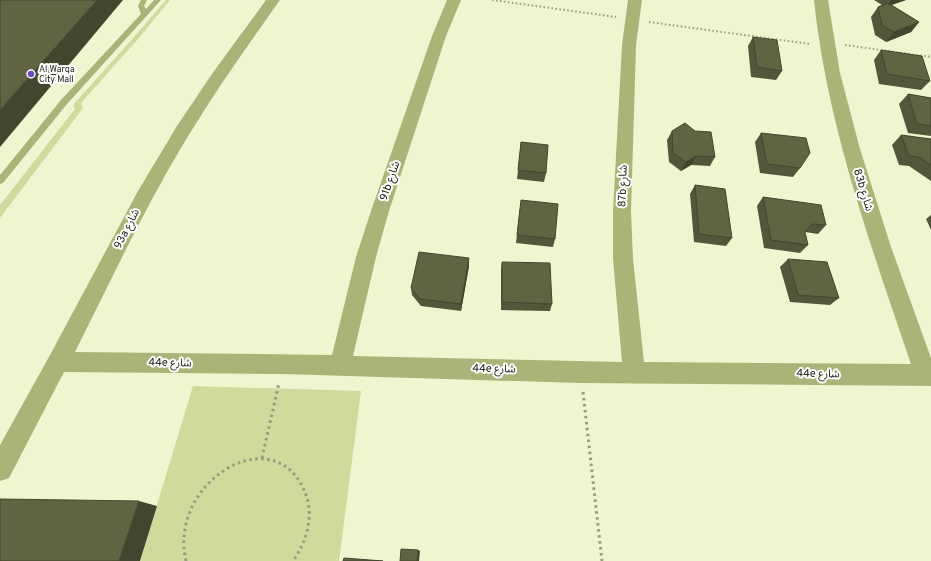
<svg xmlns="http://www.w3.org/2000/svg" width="931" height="561" viewBox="0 0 931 561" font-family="Overpass,'Noto Sans Arabic',sans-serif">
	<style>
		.green { fill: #d1d99c }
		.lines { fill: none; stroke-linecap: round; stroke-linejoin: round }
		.path-far1 { stroke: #969a7f; stroke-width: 2; stroke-dasharray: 1.5 2.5; stroke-linecap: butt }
		.path { stroke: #969a7f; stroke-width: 3; stroke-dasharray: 2.5 3.5; stroke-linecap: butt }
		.lane { fill: #acb379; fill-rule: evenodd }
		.street { fill: #acb379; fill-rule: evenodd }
		.wall { fill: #53563a }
		.shaded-wall { fill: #43462f }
		.building { fill: #606443; stroke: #43462f }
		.poi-dot { fill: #714ac2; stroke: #fff; stroke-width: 1.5 }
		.labels { text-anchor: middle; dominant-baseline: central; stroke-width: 4; stroke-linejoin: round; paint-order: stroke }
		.far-poi-label { font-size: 9px; fill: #1a1b0e; stroke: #fff; text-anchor: start }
		.street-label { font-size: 11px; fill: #1a1b0e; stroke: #fff }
	</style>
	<rect width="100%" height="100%" fill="#eff5cf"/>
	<path class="green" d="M 166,0 L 170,0 L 139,38 L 81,103 L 83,108 L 0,218 L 0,205 L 75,109 L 73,105 L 134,37 Z
		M 193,386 L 361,391 L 339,561 L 140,561 Z"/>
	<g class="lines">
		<path class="path-far1" d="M 492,0 L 616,17
			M 649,22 L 810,44
			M 845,45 L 931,57"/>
		<path class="path" d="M 583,392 L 602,561
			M 262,458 L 279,383
			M 186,561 C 167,481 277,415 306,495 C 314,518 306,542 293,561"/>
		<path class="lane" d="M 141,0 L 147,0 L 144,6 L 146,9 L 154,0 L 161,0 L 67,104 L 3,183 L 0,184 L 0,175 L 61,100 L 141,14 L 138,6 Z"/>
		<path class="street" d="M 266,0 L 280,0 C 249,44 218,87 190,133 C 147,203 112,278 75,352 L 332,355 L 356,257 L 371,211 L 432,36 L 447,0 L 461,0 L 446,36 L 389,211 L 376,257 L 353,356 L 622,362 L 613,259 L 613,211 L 622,45 L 628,0 L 642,0 L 636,45 L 631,211 L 633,259 L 644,362 L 911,364 C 871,246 827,125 814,0 L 828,0 L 840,73 L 860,149 L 891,247 L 931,358 L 931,386 L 580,383 L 283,374 L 64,372 L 9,478 L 0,481 L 0,445 L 50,355 L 138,191 L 177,126 L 214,71 Z"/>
	</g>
	<path class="wall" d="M 874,0 L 906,0 L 891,5 L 919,22 L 911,32 L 886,42 L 875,35 L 871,17 L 878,7 L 882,5 Z
		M 753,37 L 782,71 L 776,80 L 751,77 L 748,46 Z
		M 881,50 L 930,81 L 921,90 L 879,84 L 874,60 Z
		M 908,94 L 931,98 L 931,136 L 908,133 L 899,104 Z
		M 672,131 L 715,157 L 710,166 L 691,165 L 681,171 L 669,162 L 667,140 Z
		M 761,133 L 800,168 L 793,177 L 760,173 L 755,142 Z
		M 901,135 L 931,139 L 931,182 L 931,181 L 909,166 L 899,165 L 892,145 Z
		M 521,142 L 546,173 L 544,182 L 517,179 Z
		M 695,185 L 732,238 L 726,246 L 694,242 L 690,194 Z
		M 763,197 L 826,225 L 818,234 L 805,232 L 808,245 L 800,253 L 764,248 L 757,206 Z
		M 520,208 L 555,239 L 553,247 L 516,243 Z
		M 931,215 L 931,230 L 926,219 Z
		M 469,258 L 469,266 L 461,311 L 421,306 L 412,295 L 411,288 Z
		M 788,259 L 839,298 L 830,305 L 790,302 L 780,267 Z
		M 502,262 L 552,304 L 550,311 L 501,310 L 501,270 Z"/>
	<path class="shaded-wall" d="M 97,0 L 123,0 L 0,147 L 0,110 Z
		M 891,0 L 906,0 L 886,7 Z
		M 919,22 L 911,32 L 886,42 L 894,32 Z
		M 696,156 L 691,165 L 681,171 L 686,162 Z
		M 469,258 L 469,266 L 461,311 L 461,304 Z
		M 139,501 L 157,506 L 140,561 L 119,561 Z
		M 418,550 L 420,551 L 419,561 L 417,561 Z"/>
	<path class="building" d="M 0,0 L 97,0 L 0,110 Z
		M 888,3 L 919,22 L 894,32 L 882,25 L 878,7 Z
		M 753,37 L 777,40 L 782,71 L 757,67 Z
		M 881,50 L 922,56 L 930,81 L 887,74 Z
		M 908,94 L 931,98 L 931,126 L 917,124 Z
		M 685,123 L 695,131 L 711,132 L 715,157 L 696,156 L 686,162 L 673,153 L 672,131 Z
		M 761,133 L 806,138 L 810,153 L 800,168 L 767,164 Z
		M 901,135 L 931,139 L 931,165 L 919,157 L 909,156 Z
		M 521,142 L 548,145 L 546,173 L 518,170 Z
		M 695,185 L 725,189 L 732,238 L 699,234 Z
		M 763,197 L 821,205 L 826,225 L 812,224 L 805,232 L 808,245 L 771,240 Z
		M 521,200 L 558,204 L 555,239 L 517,235 Z
		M 419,252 L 469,258 L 461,304 L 420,299 L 411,288 Z
		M 788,259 L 827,262 L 839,298 L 798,295 Z
		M 502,262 L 550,263 L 552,304 L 502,302 Z
		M 0,499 L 139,501 L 119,561 L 0,561 Z
		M 401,549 L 418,550 L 417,561 L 400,561 Z
		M 344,558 L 383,561 L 343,561 Z"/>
	<circle class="poi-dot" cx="31" cy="74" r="4"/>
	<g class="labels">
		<g class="far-poi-label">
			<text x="39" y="69">Al Warqa<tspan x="39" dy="10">City Mall</tspan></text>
		</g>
		<g class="street-label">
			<text transform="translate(390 181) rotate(-71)">91b شارع</text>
			<text transform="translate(623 186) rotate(-88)">87b شارع</text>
			<text transform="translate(863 190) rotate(73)">83b شارع</text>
			<text transform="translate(127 229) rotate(-63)">93a شارع</text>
			<text transform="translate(170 363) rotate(1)">44e شارع</text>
			<text transform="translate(494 369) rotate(1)">44e شارع</text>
			<text transform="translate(818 374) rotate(1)">44e شارع</text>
		</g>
	</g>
</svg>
